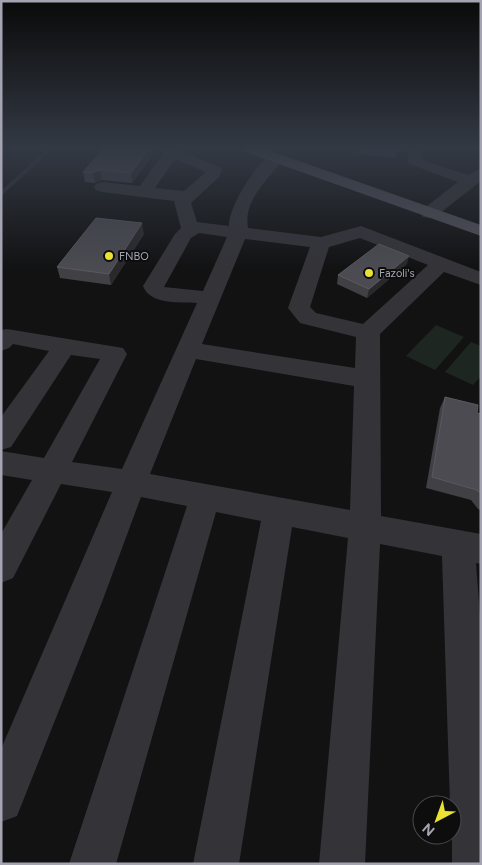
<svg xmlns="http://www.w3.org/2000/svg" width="482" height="865" viewBox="0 0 482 865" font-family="Figtree,sans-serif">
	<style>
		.green { fill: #1e2621 }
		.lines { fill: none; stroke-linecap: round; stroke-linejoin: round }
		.stream { fill: #292c36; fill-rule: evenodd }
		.minor { fill: #343338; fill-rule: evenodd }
		.major { fill: #504f57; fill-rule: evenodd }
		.wall { fill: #404045 }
		.shaded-wall { fill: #29292c }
		.building { fill: #4b4b51; stroke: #595960 }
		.poi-dot { fill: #ebe132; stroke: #0d0d0e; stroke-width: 2 }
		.labels { text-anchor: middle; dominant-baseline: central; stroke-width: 4; stroke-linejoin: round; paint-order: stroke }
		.far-poi-label { font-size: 11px; fill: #a4a4b3; stroke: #0d0d0e; text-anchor: start }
	</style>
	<rect width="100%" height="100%" fill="#121213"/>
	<path class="green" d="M 436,325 L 464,337 L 435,370 L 406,356 Z
		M 471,342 L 481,346 L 481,376 L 473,385 L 445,372 Z"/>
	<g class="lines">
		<path class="stream" d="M 48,148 L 53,148 L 1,196 L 1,191 Z"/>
		<path class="minor" d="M 155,148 L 175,148 L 220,167 L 222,170 L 219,177 L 191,203 L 197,222 L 229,226 C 228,208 255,165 270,155 C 274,153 277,154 281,155 L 284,158 C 269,179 243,199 248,228 L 321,237 L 361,226 L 481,272 L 481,285 L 444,272 L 380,334 L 381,516 L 481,534 L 481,564 L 476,563 L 481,630 L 481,864 L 452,864 L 452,805 L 450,805 L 442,556 L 380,544 L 365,864 L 319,864 L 348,538 L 292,527 L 239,864 L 193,864 L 261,521 L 216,512 L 116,864 L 69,864 L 187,506 L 141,497 L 102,602 L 17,816 L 1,822 L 1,749 L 112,492 L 61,484 L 13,578 L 1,583 L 1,534 L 32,480 L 1,475 L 1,451 L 44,458 L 100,359 L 71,355 L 11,447 L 1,450 L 1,417 L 49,351 L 13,344 L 9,348 L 1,351 L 1,330 L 7,329 L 123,348 L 127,354 L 72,462 L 122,469 L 197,303 C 180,302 150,305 143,286 L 175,234 L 181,228 L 174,201 L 102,192 L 96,190 L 94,187 L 96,184 L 102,182 L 140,186 L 163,154 ZM 175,159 L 206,172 L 184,191 L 155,188 ZM 199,233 L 227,237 L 203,291 L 164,287 L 191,238 ZM 360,238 L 428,265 L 363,324 L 316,313 L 310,307 L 329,247 ZM 245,239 L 310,247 L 288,308 L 300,323 L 356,337 L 355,368 L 202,344 ZM 196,359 L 354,386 L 350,510 L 150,474 Z
			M 417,148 L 420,149 L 423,159 L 425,161 L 468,175 L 481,168 L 481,181 L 435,217 L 429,218 L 423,217 L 420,213 L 423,209 L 458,182 L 410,164 C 406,160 407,153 410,149 Z"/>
		<path class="major" d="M 241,148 L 262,148 L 481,225 L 481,236 L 243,151 Z"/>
	</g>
	<path class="wall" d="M 359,148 L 409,148 L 403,152 L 396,152 L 395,158 L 358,154 Z
		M 421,148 L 433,148 L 432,151 L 423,151 Z
		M 153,155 L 132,183 L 102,180 L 95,183 L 85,182 L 83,172 Z
		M 144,234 L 111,285 L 60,278 L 57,267 Z
		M 407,264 L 367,298 L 337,284 L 338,275 Z
		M 445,397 L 477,413 L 481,414 L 481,510 L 478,509 L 471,500 L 426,488 L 440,408 Z"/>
	<path class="shaded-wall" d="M 150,148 L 152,148 L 153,155 L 132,183 L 131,173 Z
		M 404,148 L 409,148 L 403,152 Z
		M 100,170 L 102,180 L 95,183 L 92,173 Z
		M 142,223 L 144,234 L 111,285 L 109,274 Z
		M 409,256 L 407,264 L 367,298 L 369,289 Z"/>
	<path class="building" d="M 104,148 L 150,148 L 131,173 L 100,170 L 92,173 L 83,172 Z
		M 370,148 L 397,148 L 396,151 Z
		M 96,218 L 142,223 L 109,274 L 57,267 Z
		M 379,244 L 409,256 L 369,289 L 338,275 Z
		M 445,397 L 478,405 L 477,413 L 481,414 L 481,494 L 477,490 L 432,477 Z"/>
	<linearGradient id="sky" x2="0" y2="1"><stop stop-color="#0a0a0a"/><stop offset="0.55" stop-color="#333944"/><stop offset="1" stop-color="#333944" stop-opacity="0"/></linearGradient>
	<rect width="482" height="269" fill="url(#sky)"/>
	<g class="poi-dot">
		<circle cx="109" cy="256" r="5"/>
		<circle cx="369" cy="273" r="5"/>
	</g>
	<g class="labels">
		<g class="far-poi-label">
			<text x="119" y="256">FNBO</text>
			<text x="379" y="273">Fazoli's</text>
		</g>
	</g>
	<rect width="482" height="865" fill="none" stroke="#a4a4b3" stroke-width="5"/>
	<g transform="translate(437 820) rotate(221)"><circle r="24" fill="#0d0d0e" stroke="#494950"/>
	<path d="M0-4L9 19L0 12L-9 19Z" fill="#ebe132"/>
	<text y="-8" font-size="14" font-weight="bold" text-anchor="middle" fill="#a4a4b3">N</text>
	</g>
</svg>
